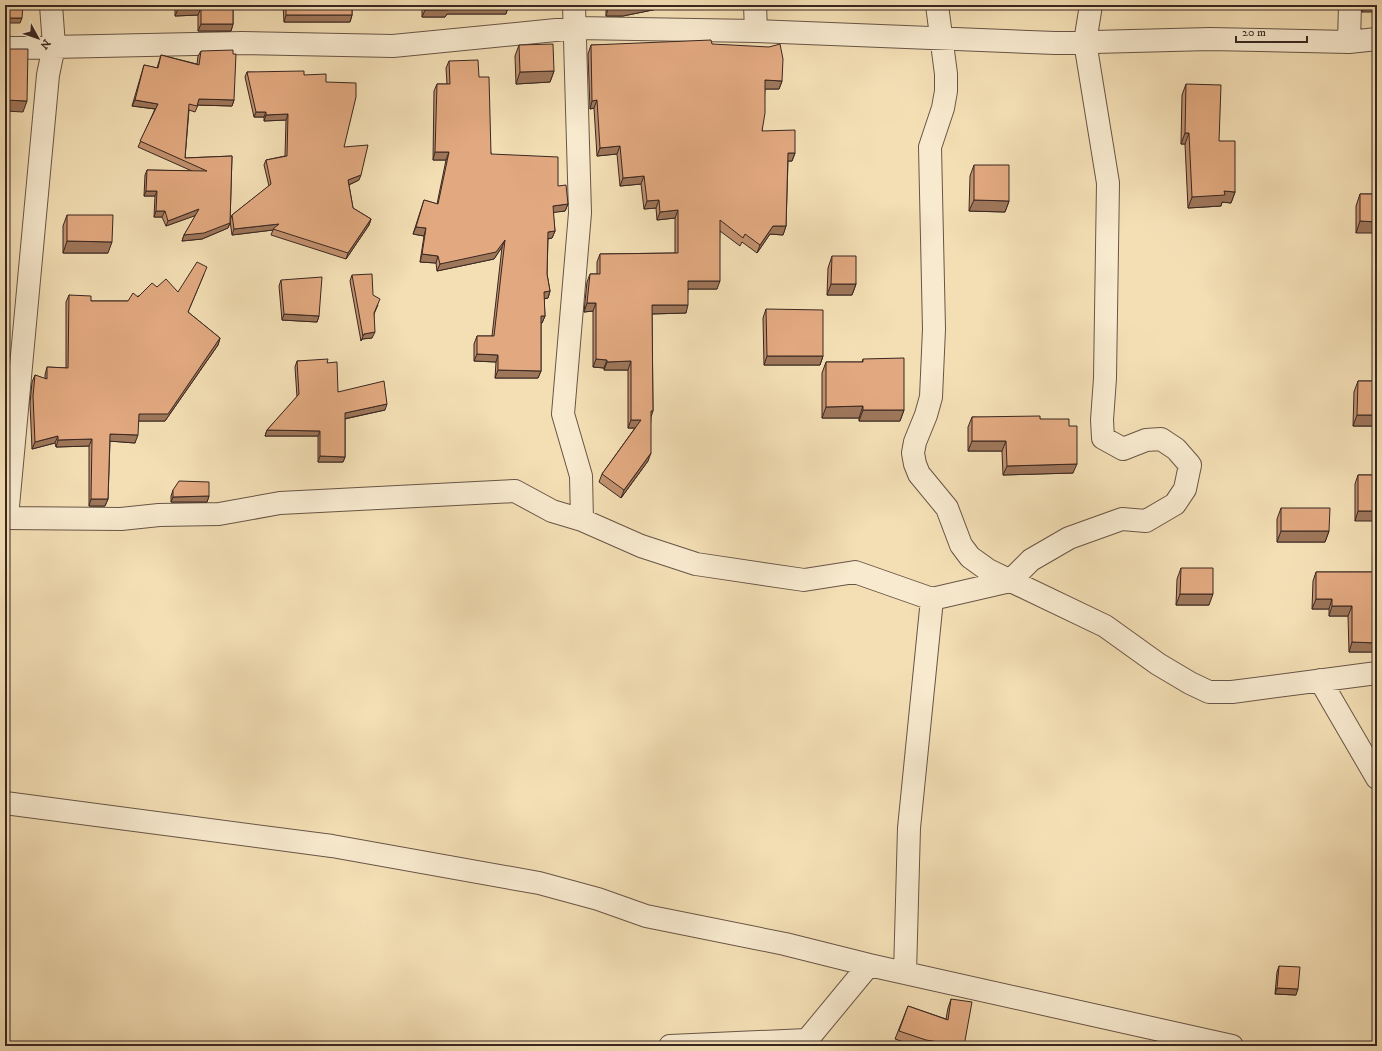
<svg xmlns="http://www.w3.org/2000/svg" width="1382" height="1051" viewBox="0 0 1382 1051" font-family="'IM FELL DW Pica',serif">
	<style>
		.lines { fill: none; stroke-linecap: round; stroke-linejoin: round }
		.minor-casing { stroke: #685546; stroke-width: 24 }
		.minor { stroke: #f8eacf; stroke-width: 22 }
		.wall { fill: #c2916e; stroke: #392721 }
		.shaded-wall { fill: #9e765a; stroke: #392721 }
		.building { fill: #e2a980; stroke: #392721 }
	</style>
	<rect width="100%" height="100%" fill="#f4dfb5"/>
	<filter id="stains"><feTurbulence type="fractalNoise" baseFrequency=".005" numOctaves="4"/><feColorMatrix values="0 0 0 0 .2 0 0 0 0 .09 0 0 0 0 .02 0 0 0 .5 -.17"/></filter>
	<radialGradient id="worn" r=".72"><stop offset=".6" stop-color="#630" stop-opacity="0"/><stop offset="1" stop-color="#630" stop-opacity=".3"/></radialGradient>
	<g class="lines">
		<defs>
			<path id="minor" d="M 574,5 L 580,213 L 563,414 L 581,476 L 582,520
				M 755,5 L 756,31
				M 937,5 L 946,74 L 946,91 L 943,108 L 930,147 L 934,329 L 931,397 L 926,415 L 915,442 L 913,453 L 915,464 L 919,474 L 947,508 L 961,545 L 970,557 L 988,570 L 1105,626 L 1158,664 L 1190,683 L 1209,692 L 1232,692 L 1377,673
				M 1350,5 L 1349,42 L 1377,39
				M 5,48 L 242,43 L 393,46 L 576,28 L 756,31 L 1055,43 L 1210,39 L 1349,42
				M 7,517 L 48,75 L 54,46 L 51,5
				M 5,518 L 121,519 L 159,515 L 219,514 L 280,503 L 515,491 L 552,511 L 582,520 L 641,546 L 696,564 L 804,580 L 855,572 L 932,599 L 1010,581 L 1031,560 L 1069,538 L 1122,519 L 1146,521 L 1175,504 L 1185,489 L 1190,465 L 1176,449 L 1161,439 L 1146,440 L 1123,449 L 1103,438 L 1102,420 L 1105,378 L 1108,183 L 1085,42 L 1091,5
				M 1320,680 L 1377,778
				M 5,803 L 332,846 L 539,883 L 598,899 L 646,916 L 785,944 L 869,965 L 1232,1046
				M 905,973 L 909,828 L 932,599
				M 670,1046 L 807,1040 L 869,965"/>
		</defs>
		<use href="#minor" class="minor-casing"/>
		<use href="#minor" class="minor"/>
	</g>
	<path class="wall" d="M 175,5 L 233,5 L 233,24 L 231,31 L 198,31 L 198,15 L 175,16 Z
		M 283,5 L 352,5 L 352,15 L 350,22 L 284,22 Z
		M 422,5 L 508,5 L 508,7 L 506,14 L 447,14 L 445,17 L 422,17 Z
		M 603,5 L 677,5 L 623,16 L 606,16 L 606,6 L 603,6 Z
		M 1362,5 L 1377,5 L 1362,12 Z
		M 712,44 L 782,81 L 779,89 L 765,89 L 762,131 L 795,153 L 792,161 L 788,161 L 786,226 L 783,235 L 770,234 L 757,253 L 742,242 L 740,246 L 720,231 L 717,289 L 688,289 L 686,313 L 652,314 L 653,411 L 651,417 L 648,461 L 621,498 L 599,482 L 602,474 L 635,428 L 628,428 L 628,370 L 604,370 L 604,368 L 593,367 L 593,311 L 584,312 L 587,282 L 590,274 L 597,274 L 597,262 L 600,254 L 675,253 L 675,218 L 657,220 L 656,208 L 644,209 L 641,184 L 620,186 L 617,154 L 597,156 L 594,108 L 590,109 L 588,54 L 591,45 Z
		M 519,45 L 554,71 L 550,82 L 516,84 L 515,56 Z
		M 201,51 L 234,100 L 232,106 L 198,105 L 195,112 L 189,110 L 185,158 L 232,156 L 230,223 L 228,228 L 202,239 L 182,241 L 184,235 L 196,215 L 166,226 L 162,217 L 154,217 L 155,196 L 144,196 L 145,175 L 147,170 L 192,171 L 138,147 L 155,109 L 132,106 L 144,65 L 157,68 L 161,55 L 197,64 L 198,56 Z
		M 449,61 L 479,77 L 491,154 L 558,186 L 568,204 L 565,211 L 553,212 L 555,231 L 552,238 L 548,239 L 547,274 L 550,291 L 548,298 L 544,299 L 545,316 L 542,323 L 541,323 L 541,371 L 538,378 L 495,378 L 496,362 L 474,361 L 474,344 L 477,336 L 492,336 L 502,247 L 494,259 L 437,271 L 436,263 L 420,262 L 424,236 L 413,234 L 424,200 L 437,204 L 446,160 L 433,160 L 434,91 L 437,84 L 447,84 L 446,68 Z
		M 247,72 L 304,75 L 326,82 L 344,147 L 359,180 L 349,185 L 353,208 L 371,219 L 369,225 L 346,259 L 271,235 L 273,230 L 232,235 L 230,221 L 232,215 L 269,186 L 264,165 L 266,160 L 285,156 L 286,120 L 264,121 L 264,117 L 254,117 L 245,77 Z
		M 1186,84 L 1219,141 L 1235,192 L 1231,203 L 1222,202 L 1221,206 L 1188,208 L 1185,144 L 1181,144 L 1182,95 Z
		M 974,165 L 1009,201 L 1005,212 L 969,211 L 970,176 Z
		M 1360,194 L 1377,194 L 1356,233 L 1356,206 Z
		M 67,215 L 108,253 L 63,253 L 63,226 Z
		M 832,256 L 856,284 L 852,295 L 827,295 L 828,268 Z
		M 204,274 L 188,312 L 220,338 L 218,345 L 165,421 L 138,421 L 135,443 L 110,441 L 108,499 L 105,506 L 89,506 L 89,446 L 56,447 L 55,443 L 32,449 L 30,403 L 32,382 L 35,375 L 45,379 L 45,375 L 47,367 L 66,368 L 66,302 L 69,295 L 91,301 L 128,301 L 157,287 L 178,292 Z
		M 352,275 L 378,305 L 374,314 L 372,338 L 362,339 L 361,341 L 350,281 Z
		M 281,280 L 319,316 L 317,322 L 282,320 L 279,286 Z
		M 766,309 L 823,356 L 820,365 L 764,365 L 763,318 Z
		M 863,359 L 904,410 L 900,421 L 859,421 L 859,418 L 822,418 L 822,373 L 826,362 L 862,362 Z
		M 297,361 L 327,363 L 338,392 L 385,410 L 345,419 L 345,457 L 343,462 L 318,462 L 318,436 L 265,436 L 267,430 L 297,397 L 295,367 Z
		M 1358,381 L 1377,381 L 1377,418 L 1374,426 L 1353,426 L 1354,392 Z
		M 972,417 L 1040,419 L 1069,426 L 1073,473 L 1003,475 L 1002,451 L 968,451 L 968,427 Z
		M 1358,475 L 1377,475 L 1355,521 L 1355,484 Z
		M 173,490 L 209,496 L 207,502 L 171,502 L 171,496 Z
		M 1281,508 L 1329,531 L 1325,542 L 1277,542 L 1277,519 Z
		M 1181,568 L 1209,605 L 1176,605 L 1177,579 Z
		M 1316,572 L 1377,572 L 1377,652 L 1349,652 L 1348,616 L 1329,616 L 1329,609 L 1312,609 L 1313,581 Z
		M 1279,966 L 1296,995 L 1275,994 L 1277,972 Z
		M 951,999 L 964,1046 L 915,1046 L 895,1039 L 908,1006 L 946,1019 L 948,1008 Z"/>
	<path class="shaded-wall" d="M 646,5 L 677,5 L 623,16 L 606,16 L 608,9 Z
		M 715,5 L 737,5 L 736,8 Z
		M 1365,5 L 1377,5 L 1377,12 L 1362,12 Z
		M 448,7 L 508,7 L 506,14 L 447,14 L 445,17 L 422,17 L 425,10 Z
		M 201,8 L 198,15 L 175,16 L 178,9 Z
		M 286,15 L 352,15 L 350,22 L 284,22 Z
		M 5,18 L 22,18 L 20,23 L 5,23 Z
		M 201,24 L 233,24 L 231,31 L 198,31 Z
		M 554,71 L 550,82 L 516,84 L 520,72 Z
		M 765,80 L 782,81 L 779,89 L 762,89 Z
		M 199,99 L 234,100 L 232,106 L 197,105 Z
		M 5,100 L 27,101 L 23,112 L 5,111 Z
		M 135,100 L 158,104 L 156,109 L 132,106 Z
		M 597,100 L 594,108 L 590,109 L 592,101 Z
		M 256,112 L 266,112 L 264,117 L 254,117 Z
		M 288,114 L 286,120 L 264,121 L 266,115 Z
		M 1185,133 L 1189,133 L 1185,144 L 1181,144 Z
		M 620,146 L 617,154 L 597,156 L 600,148 Z
		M 435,152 L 449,152 L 446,160 L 433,160 Z
		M 788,153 L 795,153 L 792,161 L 785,161 Z
		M 361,175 L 359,180 L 346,186 L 348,180 Z
		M 644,176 L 641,184 L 620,186 L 623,178 Z
		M 146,191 L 157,191 L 155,196 L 144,196 Z
		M 1224,191 L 1235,192 L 1231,203 L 1222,202 L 1221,206 L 1188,208 L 1192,197 Z
		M 659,200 L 656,208 L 644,209 L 647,201 Z
		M 974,200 L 1009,201 L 1005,212 L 969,211 Z
		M 568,204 L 565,211 L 550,213 L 553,206 Z
		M 199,209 L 197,215 L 166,226 L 168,221 Z
		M 678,210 L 675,218 L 657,220 L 660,212 Z
		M 156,211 L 165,211 L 162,217 L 154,217 Z
		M 371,219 L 369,225 L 346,259 L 348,253 Z
		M 1360,221 L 1377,222 L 1377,233 L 1356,233 Z
		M 230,223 L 228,228 L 202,239 L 182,241 L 184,235 Z
		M 279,224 L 273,230 L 232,235 L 234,229 Z
		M 773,226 L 786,226 L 783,235 L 770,234 L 757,253 L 760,245 Z
		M 416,227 L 426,228 L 424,236 L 413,234 Z
		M 555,231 L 552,238 L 546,239 L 548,232 Z
		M 505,240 L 502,247 L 494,259 L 437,271 L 440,264 Z
		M 67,241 L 112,242 L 108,253 L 63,253 Z
		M 422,254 L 438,256 L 436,263 L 420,262 Z
		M 688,281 L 720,281 L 717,289 L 685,289 Z
		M 831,284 L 856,284 L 852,295 L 827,295 Z
		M 550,291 L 548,298 L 542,299 L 544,292 Z
		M 587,303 L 596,303 L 593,311 L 584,312 Z
		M 652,305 L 688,305 L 686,313 L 649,314 Z
		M 284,314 L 319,316 L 317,322 L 282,320 Z
		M 541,316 L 545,316 L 542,323 L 539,323 Z
		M 375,332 L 372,338 L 362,339 L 361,341 L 364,334 Z
		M 220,338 L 218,345 L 165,421 L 136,421 L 139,414 Z
		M 477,354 L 498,355 L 496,362 L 474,361 Z
		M 767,356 L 823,356 L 820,365 L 764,365 Z
		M 596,359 L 607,360 L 604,368 L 593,367 Z
		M 631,361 L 628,370 L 604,370 L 607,362 Z
		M 498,370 L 541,371 L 538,378 L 495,378 Z
		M 387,404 L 385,410 L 343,419 L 345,413 Z
		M 863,406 L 859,418 L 822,418 L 826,407 Z
		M 863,410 L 904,410 L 900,421 L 859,421 Z
		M 1357,415 L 1377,415 L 1377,418 L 1374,426 L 1353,426 Z
		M 631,420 L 641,420 L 638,428 L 628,428 Z
		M 267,430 L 320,431 L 318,436 L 265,436 Z
		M 110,434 L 138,435 L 135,443 L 108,441 Z
		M 58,436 L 55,443 L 32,449 L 35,442 Z
		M 92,439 L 89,446 L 56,447 L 58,440 Z
		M 972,441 L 1006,441 L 1002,451 L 968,451 Z
		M 651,453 L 648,461 L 621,498 L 624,490 Z
		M 320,456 L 345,457 L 343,462 L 318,462 Z
		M 1077,464 L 1073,473 L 1003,475 L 1007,466 Z
		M 209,496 L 207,502 L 171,502 L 173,497 Z
		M 91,499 L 108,499 L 105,506 L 89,506 Z
		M 1358,511 L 1377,511 L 1377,521 L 1355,521 Z
		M 1281,531 L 1329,531 L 1325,542 L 1277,542 Z
		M 1180,594 L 1213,594 L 1209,605 L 1176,605 Z
		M 1316,599 L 1332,599 L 1329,609 L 1312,609 Z
		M 1332,606 L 1352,606 L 1348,616 L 1329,616 Z
		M 1352,642 L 1377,643 L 1377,652 L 1349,652 Z
		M 1277,988 L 1298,989 L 1296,995 L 1275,994 Z"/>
	<path class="building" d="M 5,5 L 23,5 L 22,18 L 5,18 Z
		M 178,5 L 233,5 L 233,24 L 201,24 L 201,8 L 178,9 Z
		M 286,5 L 352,5 L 352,15 L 286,15 Z
		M 425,5 L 508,5 L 508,7 L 448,7 L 448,10 L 425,10 Z
		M 608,5 L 646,5 L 626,9 L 608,9 Z
		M 711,40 L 712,44 L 769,47 L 780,44 L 783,59 L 782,81 L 765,80 L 765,113 L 762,131 L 795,130 L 795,153 L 788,153 L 786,226 L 773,226 L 760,245 L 745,234 L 743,238 L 720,220 L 720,281 L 688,281 L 688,305 L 652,305 L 653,411 L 651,411 L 651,453 L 624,490 L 602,474 L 641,420 L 631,420 L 631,361 L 607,362 L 607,360 L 596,359 L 596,303 L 587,303 L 590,274 L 600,274 L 600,254 L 678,253 L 678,210 L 660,212 L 659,200 L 647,201 L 644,176 L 623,178 L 620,146 L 600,148 L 597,100 L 592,101 L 591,45 Z
		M 553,44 L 554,71 L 520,72 L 519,45 Z
		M 5,49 L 28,49 L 27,101 L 5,100 Z
		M 233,50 L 233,54 L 236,54 L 234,100 L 199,99 L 197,106 L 189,104 L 185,158 L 232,156 L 230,223 L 204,233 L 184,235 L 199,209 L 168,221 L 165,211 L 156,211 L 157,191 L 146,191 L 147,170 L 207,171 L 140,141 L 158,104 L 135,100 L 144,65 L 158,68 L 161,55 L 199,65 L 201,51 Z
		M 478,60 L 479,77 L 489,77 L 491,154 L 558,157 L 558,186 L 566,185 L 568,204 L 553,206 L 555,231 L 548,232 L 547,274 L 550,291 L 544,292 L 545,316 L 541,316 L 541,371 L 498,370 L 498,355 L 477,354 L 477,336 L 494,336 L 505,240 L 496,252 L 440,264 L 438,256 L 422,254 L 426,228 L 416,227 L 424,200 L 438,204 L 449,152 L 435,152 L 437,84 L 450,84 L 449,61 Z
		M 304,71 L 304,75 L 326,74 L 326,82 L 356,83 L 356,97 L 344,147 L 368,145 L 361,175 L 348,180 L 353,208 L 371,219 L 348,253 L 273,229 L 279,224 L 234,229 L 232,215 L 271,184 L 266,160 L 287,156 L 288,114 L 266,115 L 266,112 L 256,112 L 247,72 Z
		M 1186,84 L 1221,85 L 1219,141 L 1235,141 L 1235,192 L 1224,191 L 1225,195 L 1192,197 L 1189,133 L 1185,133 Z
		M 974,165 L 1009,165 L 1009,201 L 974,200 Z
		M 1360,194 L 1377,194 L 1377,222 L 1360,221 Z
		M 67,215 L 113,215 L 112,242 L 67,241 Z
		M 832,256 L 856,256 L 856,284 L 831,284 Z
		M 197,262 L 207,267 L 188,312 L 220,338 L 168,414 L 139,414 L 138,435 L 110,434 L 108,499 L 91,499 L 92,439 L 58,440 L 58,436 L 35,442 L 33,396 L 35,375 L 47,379 L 47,367 L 68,368 L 69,295 L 91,296 L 91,301 L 128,301 L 133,293 L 138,297 L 152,283 L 157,287 L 166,279 L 178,292 Z
		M 372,274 L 373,295 L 380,299 L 374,313 L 375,332 L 364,334 L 363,336 L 352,275 Z
		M 322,277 L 319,316 L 284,314 L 281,280 Z
		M 766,309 L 823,310 L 823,356 L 767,356 Z
		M 904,358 L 904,410 L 863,410 L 863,406 L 826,407 L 826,362 L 863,362 L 863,359 Z
		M 328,359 L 327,363 L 337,362 L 338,392 L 384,381 L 387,404 L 345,413 L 345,457 L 320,456 L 320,431 L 267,430 L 299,394 L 297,361 Z
		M 1358,381 L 1377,381 L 1377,415 L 1357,415 Z
		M 1040,416 L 1040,419 L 1069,419 L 1069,426 L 1077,426 L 1077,464 L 1007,466 L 1006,441 L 972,441 L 972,417 Z
		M 1358,475 L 1377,475 L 1377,511 L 1358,511 Z
		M 179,481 L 209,482 L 209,496 L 173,497 L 173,490 Z
		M 1281,508 L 1330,508 L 1329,531 L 1281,531 Z
		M 1181,568 L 1213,568 L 1213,594 L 1180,594 Z
		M 1316,572 L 1377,572 L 1377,643 L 1352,642 L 1352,606 L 1332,606 L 1332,599 L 1316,599 Z
		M 1279,966 L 1300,967 L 1298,989 L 1277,988 Z
		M 951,999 L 972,1002 L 964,1046 L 926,1040 L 899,1031 L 908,1006 L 948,1020 Z"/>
	<rect width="1382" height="1051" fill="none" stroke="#f4dfb5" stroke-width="20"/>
	<rect x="6" y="6" width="1370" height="1039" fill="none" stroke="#392721" stroke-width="2"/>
	<rect x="10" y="10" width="1362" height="1031" fill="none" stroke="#392721"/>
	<g transform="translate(38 38) rotate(130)" stroke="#f8eacf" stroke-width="3" paint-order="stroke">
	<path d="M0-3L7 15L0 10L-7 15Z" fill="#392721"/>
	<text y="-6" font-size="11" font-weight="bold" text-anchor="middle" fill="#392721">N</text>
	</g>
	<path d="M1236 36v6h71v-6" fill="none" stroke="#392721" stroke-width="2"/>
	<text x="1242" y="36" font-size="12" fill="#392721" stroke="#f8eacf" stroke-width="3" paint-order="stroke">20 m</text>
	<rect width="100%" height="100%" filter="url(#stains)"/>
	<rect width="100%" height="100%" fill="url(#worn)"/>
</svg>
